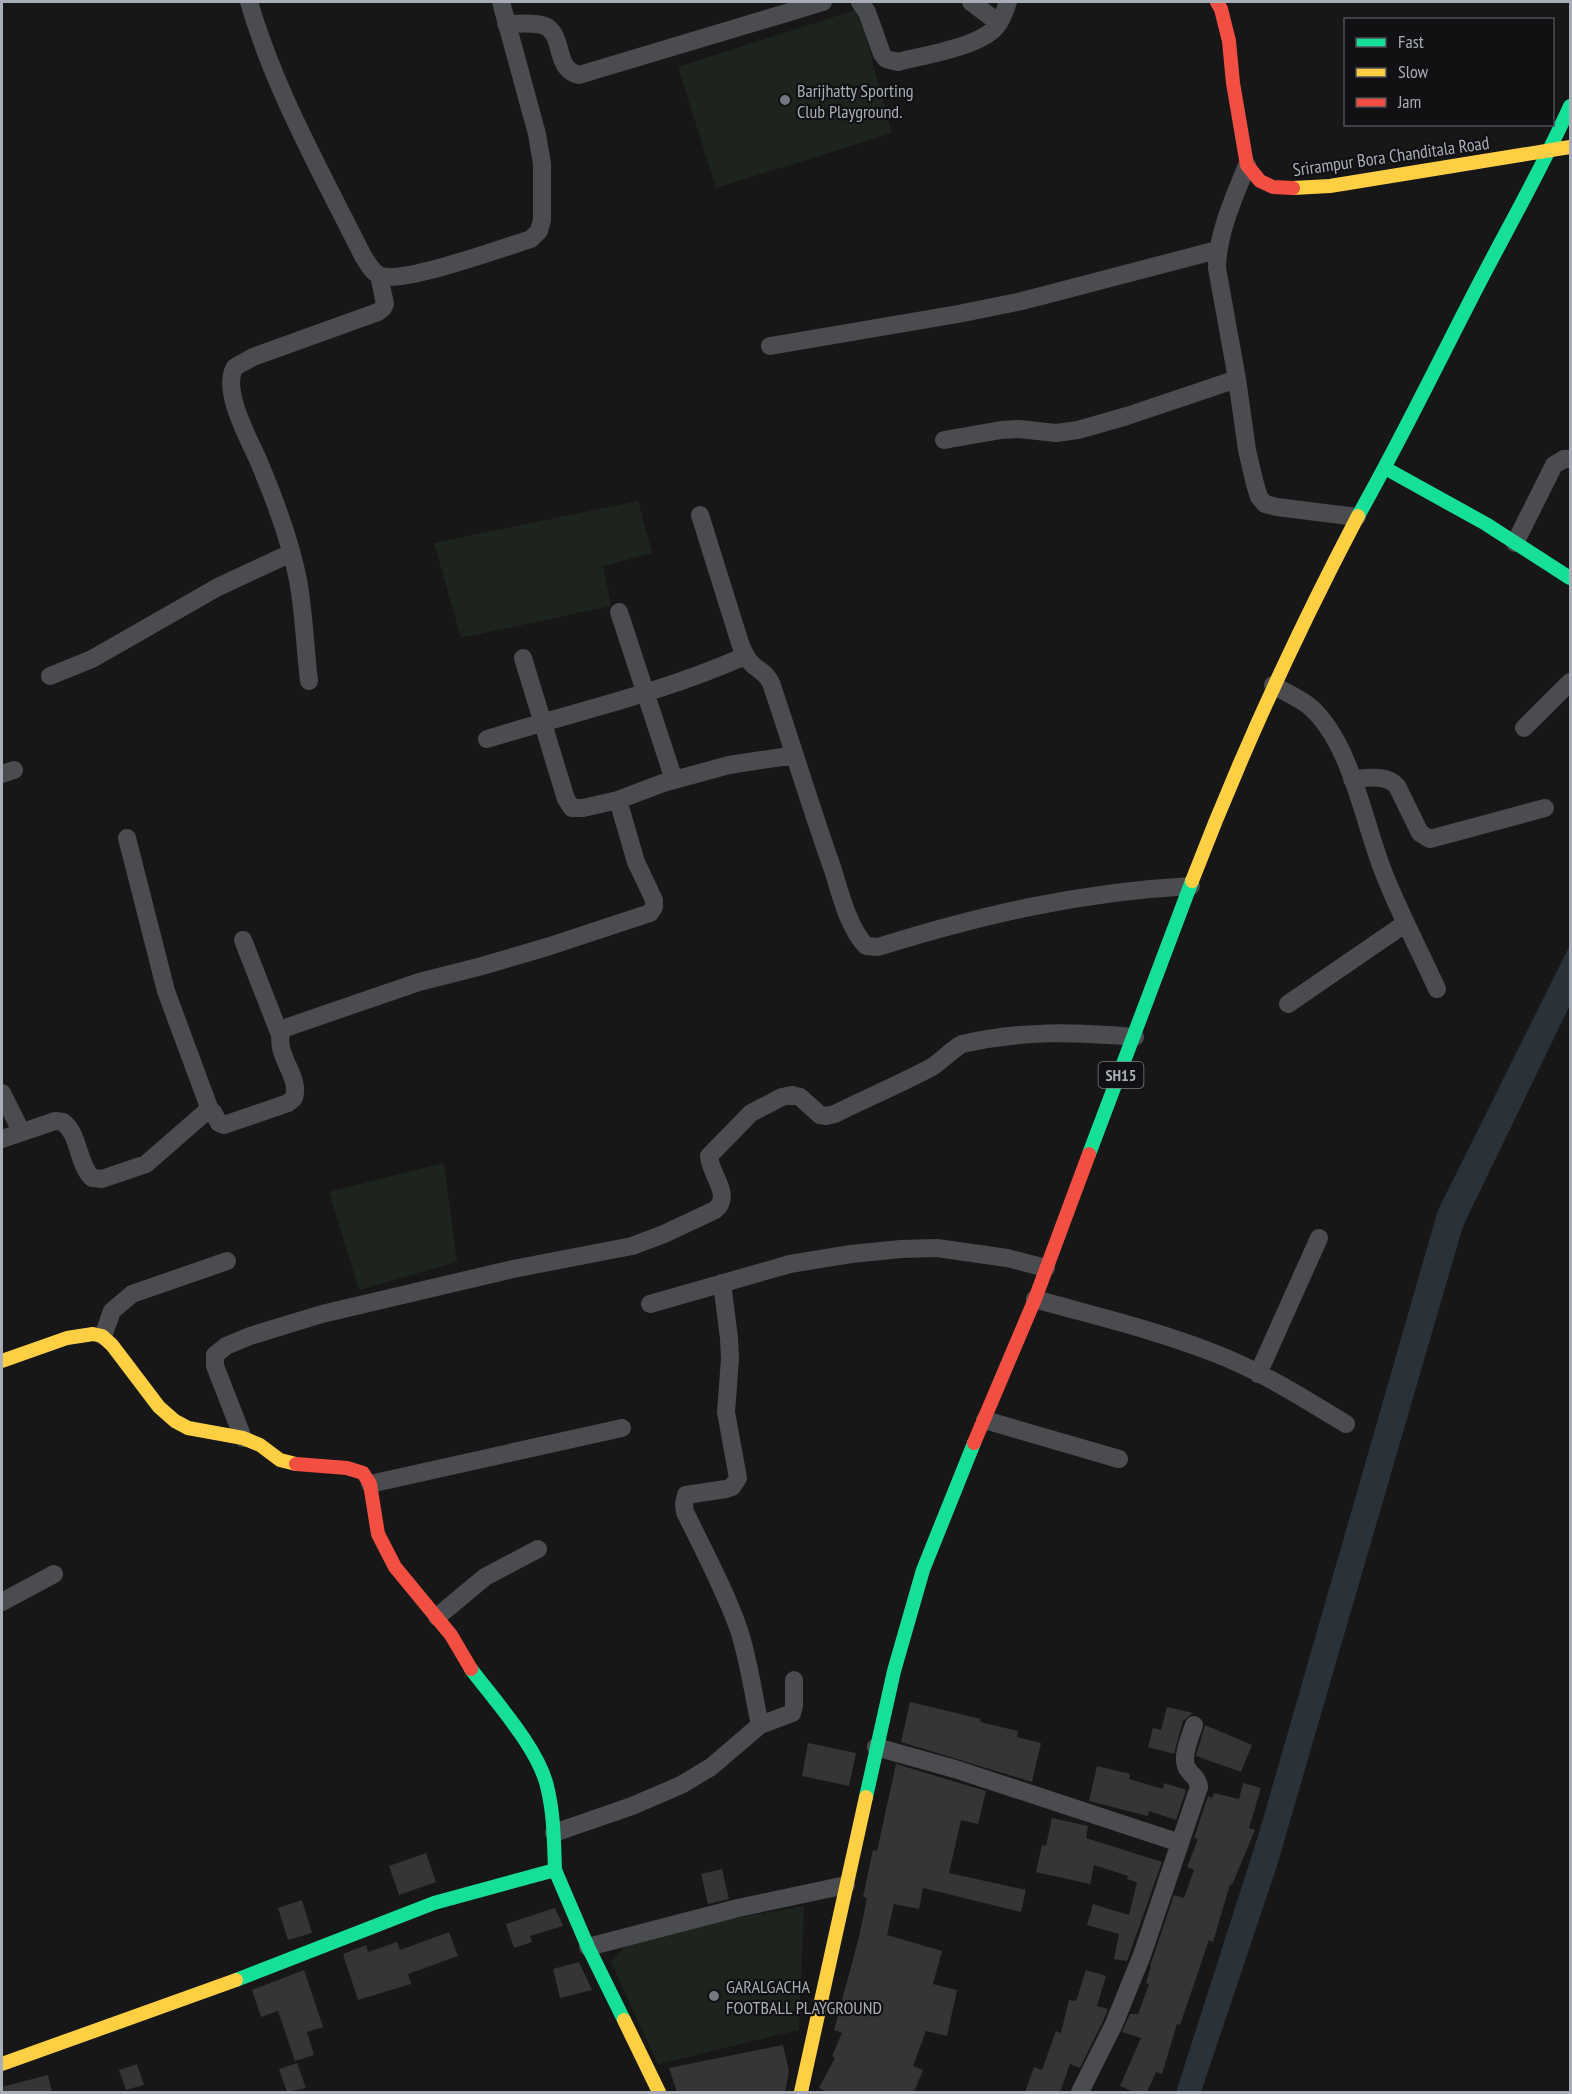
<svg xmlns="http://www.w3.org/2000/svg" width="1572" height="2094" viewBox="0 0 1572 2094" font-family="'PT Sans Narrow',sans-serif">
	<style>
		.green { fill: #1d241e }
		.water { fill: #2a3239 }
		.building { fill: #353536 }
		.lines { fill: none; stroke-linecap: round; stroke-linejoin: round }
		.street { stroke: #4b4c50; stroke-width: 18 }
		.fast { stroke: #16e098; stroke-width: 14 }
		.slow { stroke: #ffcf43; stroke-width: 14 }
		.jam { stroke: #f24e42; stroke-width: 14 }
		.poi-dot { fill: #757880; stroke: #111113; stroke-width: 2 }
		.labels { text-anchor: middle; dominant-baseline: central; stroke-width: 4.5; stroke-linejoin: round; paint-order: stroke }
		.shield { fill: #111113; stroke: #7b7e86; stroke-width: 1.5 }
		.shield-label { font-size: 16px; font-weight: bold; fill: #a8adb8 }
		.poi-label { font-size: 18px; fill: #a8adb8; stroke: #111113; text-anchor: start }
		.street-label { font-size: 18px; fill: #a8adb8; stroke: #111113 }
	</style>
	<rect width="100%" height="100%" fill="#171717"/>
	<path class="green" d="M 858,9 L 892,133 L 716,188 L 678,67 Z
		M 638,501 L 652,553 L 603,566 L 611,606 L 461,638 L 434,543 Z
		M 444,1163 L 457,1262 L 359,1290 L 329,1192 Z
		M 804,1906 L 799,2030 L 658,2064 L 611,1962 L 626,1945 L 725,1920 Z"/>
	<path class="water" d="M 1570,945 L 1570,1005 L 1463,1226 L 1276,1869 L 1201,2092 L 1176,2092 L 1259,1833 L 1438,1210 Z"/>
	<path class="building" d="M 910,1702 L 981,1719 L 980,1722 L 1018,1731 L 1017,1737 L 1041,1743 L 1032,1782 L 901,1742 Z
		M 1167,1707 L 1193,1713 L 1183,1721 L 1174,1754 L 1148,1747 L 1153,1728 L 1161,1730 Z
		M 1205,1725 L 1252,1745 L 1241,1772 L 1196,1756 Z
		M 808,1743 L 856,1753 L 849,1786 L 802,1776 Z
		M 896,1764 L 986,1791 L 978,1824 L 961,1820 L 949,1873 L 1026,1890 L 1021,1912 L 923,1888 L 919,1909 L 894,1904 L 887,1935 L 942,1951 L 933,1984 L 957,1990 L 947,2036 L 926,2031 L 913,2066 L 923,2070 L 914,2092 L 828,2092 L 819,2088 L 835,2058 L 832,2056 L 842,2033 L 834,2030 L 859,1937 L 867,1898 L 863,1897 L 873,1850 L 877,1851 Z
		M 1097,1766 L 1130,1774 L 1129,1779 L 1163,1789 L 1164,1783 L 1186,1790 L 1176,1820 L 1149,1811 L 1148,1816 L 1089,1801 Z
		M 1243,1783 L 1261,1788 L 1249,1828 L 1255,1830 L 1232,1885 L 1230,1884 L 1213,1942 L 1209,1940 L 1180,2025 L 1177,2024 L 1162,2074 L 1156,2072 L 1147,2092 L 1134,2092 L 1120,2086 L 1141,2038 L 1122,2032 L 1130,2014 L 1138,2014 L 1149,1984 L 1146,1983 L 1151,1966 L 1150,1966 L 1174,1895 L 1184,1898 L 1194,1870 L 1187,1867 L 1198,1839 L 1194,1838 L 1208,1796 L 1212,1798 L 1214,1793 L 1239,1799 Z
		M 1052,1818 L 1088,1826 L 1086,1838 L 1162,1862 L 1127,1961 L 1114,1959 L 1119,1934 L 1087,1925 L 1093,1904 L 1129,1915 L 1137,1882 L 1127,1879 L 1128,1876 L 1094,1865 L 1090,1884 L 1036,1872 L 1042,1845 L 1046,1846 Z
		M 426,1853 L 436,1882 L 399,1895 L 389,1866 Z
		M 722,1869 L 729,1899 L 708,1904 L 701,1874 Z
		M 302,1900 L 312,1933 L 288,1940 L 278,1908 Z
		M 555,1908 L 563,1926 L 530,1936 L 532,1942 L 514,1948 L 506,1924 Z
		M 449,1932 L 458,1956 L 408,1974 L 411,1984 L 358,2000 L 343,1954 L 366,1945 L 368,1952 L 397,1942 L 400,1950 Z
		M 579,1962 L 592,1990 L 560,1998 L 553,1969 Z
		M 304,1970 L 323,2027 L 307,2032 L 314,2055 L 295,2061 L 278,2011 L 261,2017 L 252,1990 Z
		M 1086,1970 L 1106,1976 L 1097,2006 L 1108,2009 L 1104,2019 L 1080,2068 L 1070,2064 L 1060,2092 L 1025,2092 L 1034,2067 L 1042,2070 L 1056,2031 L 1061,2033 L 1069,2000 L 1076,2001 Z
		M 783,2045 L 789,2071 L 785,2092 L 677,2092 L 669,2068 Z
		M 297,2063 L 306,2088 L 287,2092 L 279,2069 Z
		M 137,2064 L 144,2085 L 126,2090 L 119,2070 Z
		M 48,2075 L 52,2092 L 2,2092 L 2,2087 Z"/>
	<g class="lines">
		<path class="street" d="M 249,2 C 275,91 321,172 363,256 C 368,263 372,273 381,276 C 406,283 502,248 531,239 L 539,231 L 542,220 L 542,164 L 537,134 L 501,2
			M 860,2 L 867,12 L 882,54 L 886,59 L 898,62 C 924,55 979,47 996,27 C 1002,20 1005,11 1008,2
			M 971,2 L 999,23
			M 506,24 C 518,24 535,22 545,26 C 565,35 553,69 579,75 L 823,2
			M 1247,165 C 1234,198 1218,231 1217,268 L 1237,379 L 1247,450 L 1255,484 L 1259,497 L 1265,504 L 1277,507 L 1357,517
			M 770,346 L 958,314 L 1022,301 L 1217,250
			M 944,440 L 1001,430 L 1019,429 L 1056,433 L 1078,430 L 1127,416 L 1237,379
			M 700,515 L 740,643 C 743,651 746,659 753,665 C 760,671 767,674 771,683 C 792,745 811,808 833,870 C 840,893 849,929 866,946 L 878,947 C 984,914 1081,892 1191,886
			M 1515,543 L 1554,465 L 1564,459 L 1570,459
			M 619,612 L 674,780
			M 523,658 L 566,799 L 572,808 L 583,808 L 618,800 L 663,783 L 729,765 L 795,755
			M 50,676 L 92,659 L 218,587 L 291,553
			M 309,681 C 305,647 304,613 298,580 C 290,539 275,500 259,462 C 249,439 221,390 235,367 L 253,357 L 378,312 L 383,308 L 385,304 L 379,275
			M 1273,685 C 1285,692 1299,698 1309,706 C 1352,742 1364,826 1385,876 C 1400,914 1420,951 1437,989
			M 1524,728 L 1570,682
			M 487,739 C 574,712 662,693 745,656
			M 2,774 L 14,770
			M 1352,779 C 1368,778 1385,774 1397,786 L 1420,833 L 1430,839 L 1545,808
			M 127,838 L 166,991 L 210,1110
			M 243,940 L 280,1035
			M 1288,1004 L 1406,923
			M 2,1093 L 21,1131
			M 2,1139 L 55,1121 L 63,1122 C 80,1135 77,1163 92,1178 L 102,1179 L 146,1164 L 208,1110 L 213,1112 L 219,1123 L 224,1125 L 288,1103 L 294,1098 C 301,1075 273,1055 282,1030 L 288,1027 L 419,982 L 482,966 L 550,946 L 650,913 L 654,907 L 654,900 L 636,862 L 618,800
			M 722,1283 L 729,1338 L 730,1359 L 726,1412 L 738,1478 L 732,1487 L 726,1489 L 686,1495 L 684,1504 L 685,1512 C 704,1551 725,1590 739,1630 C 749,1661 753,1693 760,1725
			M 1035,1299 C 1095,1316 1156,1330 1214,1353 C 1261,1371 1303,1398 1346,1424
			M 650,1304 L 790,1264 L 851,1254 L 901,1249 L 937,1248 L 1007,1258 L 1046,1268
			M 103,1336 L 112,1311 L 132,1294 L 227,1261
			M 1258,1374 L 1319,1238
			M 985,1420 L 1119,1459
			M 243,1438 L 215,1366 L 215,1355 L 226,1346 L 250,1336 L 322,1314 L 513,1269 L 632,1246 L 664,1234 L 715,1210 C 733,1195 710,1175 709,1156 L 751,1113 L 782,1097 L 792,1095 L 800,1097 L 820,1115 L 826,1116 L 835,1114 C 867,1098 900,1084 932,1067 C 943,1060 951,1050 962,1044 C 1024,1030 1073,1032 1135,1037
			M 370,1484 L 622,1428
			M 2,1602 L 54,1574
			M 437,1617 L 485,1577 L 538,1549
			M 876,1747 L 955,1769 L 1180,1843 L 1142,1955 L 1114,2024 L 1080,2092
			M 554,1833 L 632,1806 L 681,1785 L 711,1767 L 760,1725 L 792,1713 L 794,1706 L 794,1680
			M 1180,1843 L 1199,1787 C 1198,1779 1194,1777 1189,1771 C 1179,1760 1190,1738 1194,1725
			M 588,1947 L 738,1908 L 846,1885"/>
		<path class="fast" d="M 1385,468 L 1486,524 L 1570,578
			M 1358,516 C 1398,445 1433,373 1470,301 C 1503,236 1540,173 1570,106
			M 1089,1154 L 1192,881
			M 471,1669 C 495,1701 538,1748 547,1786 C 554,1814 554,1842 555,1870
			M 866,1797 L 894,1671 L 923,1570 L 974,1443
			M 236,1980 L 434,1903 L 555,1870 L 588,1947 L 624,2020"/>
		<path class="slow" d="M 1293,188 L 1330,186 L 1570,147
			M 1192,881 C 1240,756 1296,634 1358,516
			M 2,1361 L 67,1338 L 93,1334 L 102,1336 L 112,1345 L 159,1407 L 175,1421 L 188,1428 L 243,1438 L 260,1445 L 280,1460 L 296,1464
			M 624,2020 L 659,2092
			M 2,2064 L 236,1980
			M 801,2092 L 866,1797"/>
		<path class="jam" d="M 1217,2 L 1221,9 L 1229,41 L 1233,83 L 1247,165 L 1260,181 L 1273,187 L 1293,188
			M 974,1443 L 1035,1299 L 1089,1154
			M 296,1464 L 347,1468 L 363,1473 L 370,1484 L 378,1534 L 395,1567 L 451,1635 L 471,1669"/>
	</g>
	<g class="poi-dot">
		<circle cx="785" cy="100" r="6"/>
		<circle cx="714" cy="1996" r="6"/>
	</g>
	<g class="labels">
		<rect class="shield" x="1098.5" y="1062" width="45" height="26" rx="4.5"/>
		<g class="shield-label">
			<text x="1121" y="1075">SH15</text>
		</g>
		<g class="poi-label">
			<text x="797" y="90">Barijhatty Sporting<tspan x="797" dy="21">Club Playground.</tspan></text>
			<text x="726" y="1986">GARALGACHA<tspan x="726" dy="21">FOOTBALL PLAYGROUND</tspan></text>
		</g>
		<g class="street-label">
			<text transform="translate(1391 156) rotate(-8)">Srirampur Bora Chanditala Road</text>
		</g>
	</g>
	<rect width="1572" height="2094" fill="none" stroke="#a8adb8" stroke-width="6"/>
	<rect x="1344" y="18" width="210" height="108" fill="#111113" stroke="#4d4f55" stroke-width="1.5"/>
	<rect x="1356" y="38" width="30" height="9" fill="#16e098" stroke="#4d4f55" stroke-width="1.5"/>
	<text x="1398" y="48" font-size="18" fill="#a8adb8">Fast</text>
	<rect x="1356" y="68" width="30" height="9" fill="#ffcf43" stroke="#4d4f55" stroke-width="1.5"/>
	<text x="1398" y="78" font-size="18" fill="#a8adb8">Slow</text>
	<rect x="1356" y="98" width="30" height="9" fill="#f24e42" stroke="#4d4f55" stroke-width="1.5"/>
	<text x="1398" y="108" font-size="18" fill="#a8adb8">Jam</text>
</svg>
